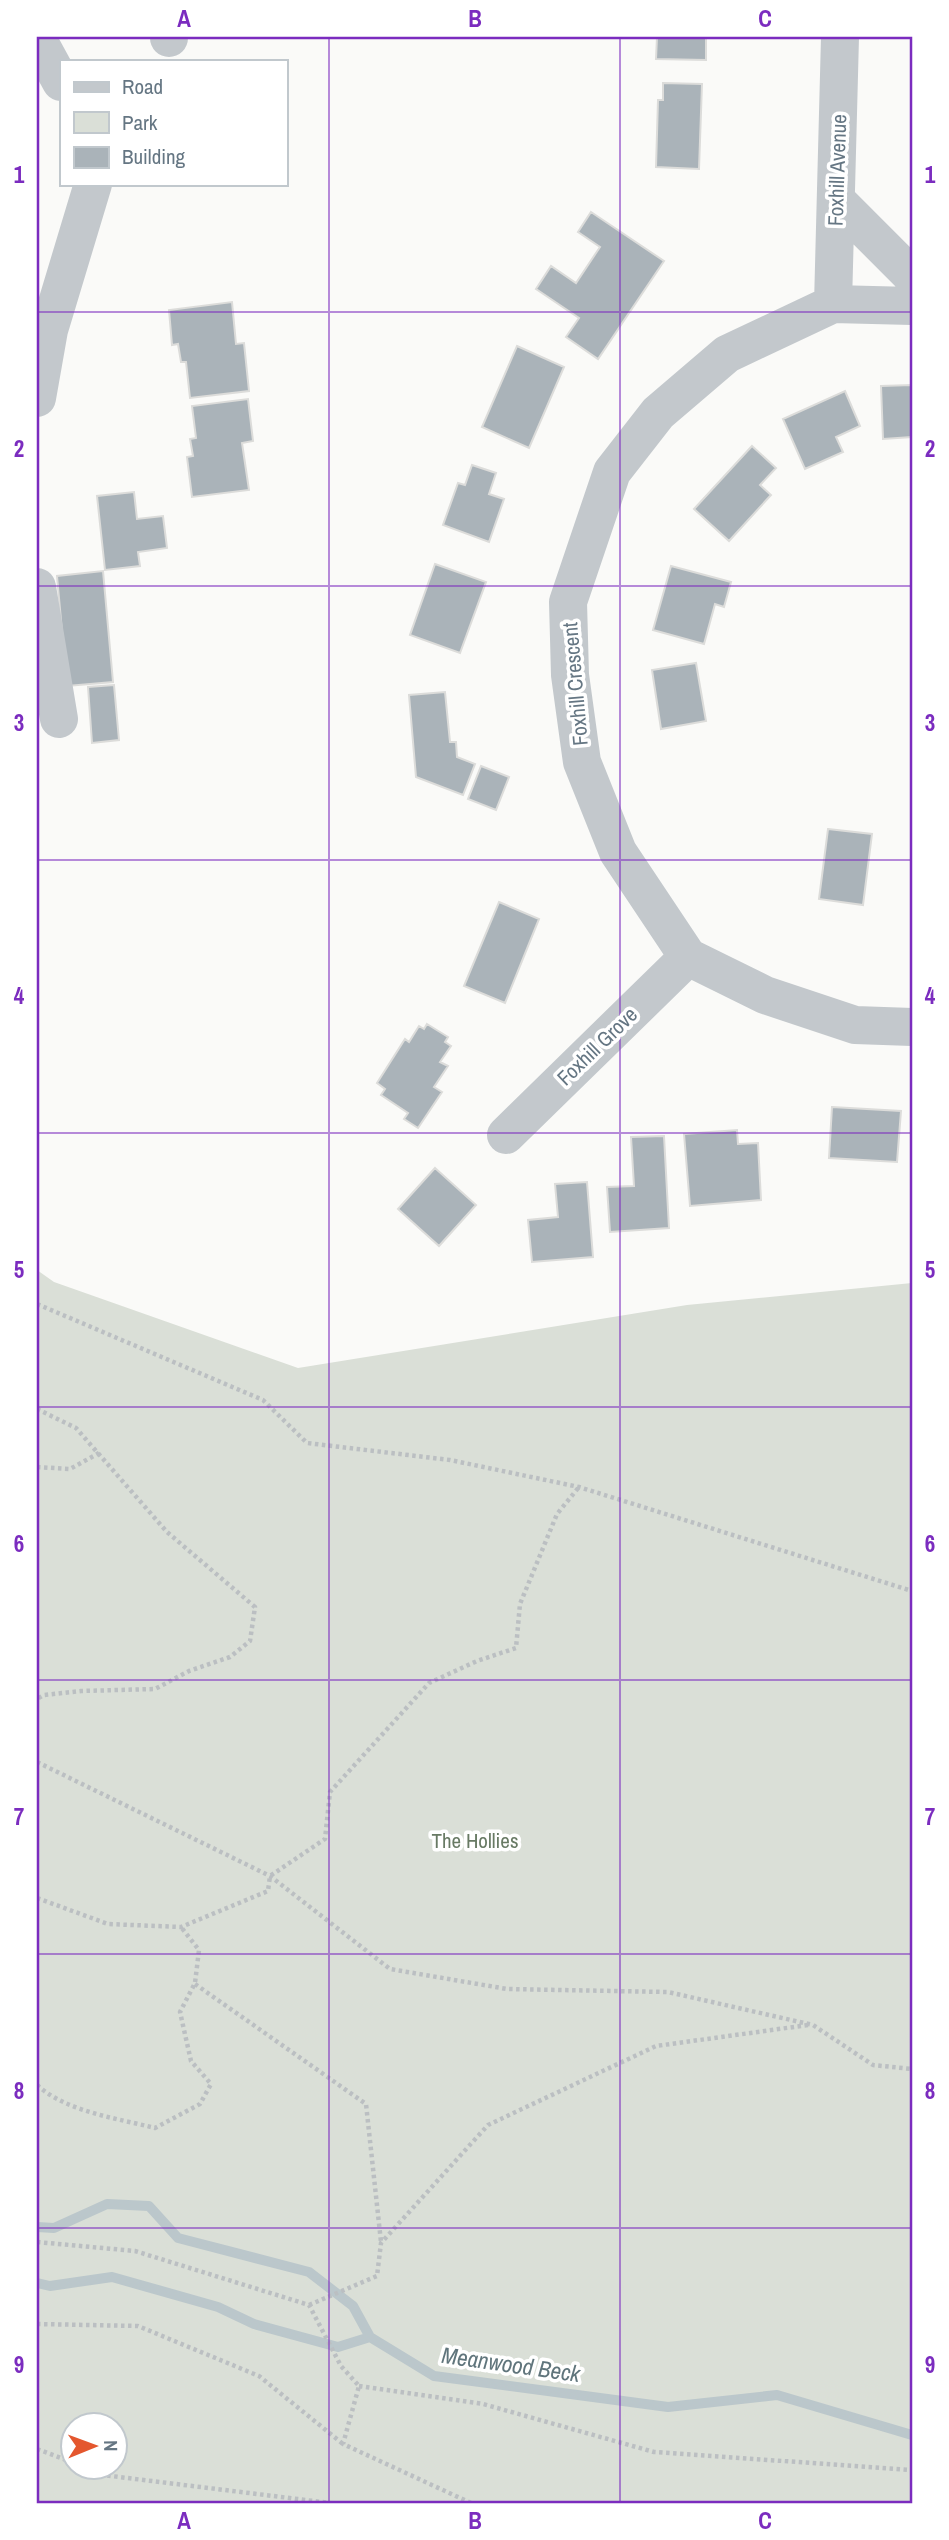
<svg xmlns="http://www.w3.org/2000/svg" width="949" height="2540" viewBox="0 0 949 2540" font-family="'Archivo Narrow',sans-serif">
	<style>
		.green { fill: #dadfd7; fill-rule: evenodd }
		.lines { fill: none; stroke-linecap: round; stroke-linejoin: round }
		.stream { stroke: #bbc7cb; stroke-width: 10 }
		.building { fill: #aab3b9; stroke: #dcdcda; stroke-width: 2 }
		.path { stroke: #bbbfc2; stroke-width: 4.5; stroke-dasharray: 3.5 3.5; stroke-linecap: butt }
		.minor { stroke: #c3c8cc; stroke-width: 38 }
		.grid { fill: none; stroke: #7b2cbf; stroke-width: 2; stroke-opacity: 0.55 }
		.labels { text-anchor: middle; dominant-baseline: central; stroke-width: 7; stroke-linejoin: round; paint-order: stroke }
		.street-label { font-size: 21px; fill: #657683; stroke: #fff }
		.park-label { font-size: 21px; fill: #687a64; stroke: #fff }
		.water-label { font-size: 23px; font-style: italic; fill: #60757c; stroke: #fff }
		.neatline { fill: none; stroke: #7b2cbf; stroke-width: 2.5 }
		.grid-label { font-size: 23px; text-anchor: middle; font-weight: bold; fill: #7b2cbf }
	</style>
	<rect width="100%" height="100%" fill="#fafaf8"/>
	<path class="green" d="M 37,1270 L 54,1282 L 298,1368 L 687,1305 L 912,1283 L 912,2503 L 37,2503 ZM 74,2424 L 116,2424 L 116,2466 L 74,2466 Z"/>
	<g class="lines">
		<path class="stream" d="M 37,2227 L 54,2228 L 107,2204 L 149,2206 L 178,2238 L 309,2272 L 353,2306 L 370,2337
			M 37,2283 L 50,2286 L 112,2277 L 218,2307 L 254,2324 L 338,2347 L 370,2337 L 434,2376 L 668,2407 L 777,2395 L 912,2435"/>
	</g>
	<path class="building" d="M 657,37 L 706,37 L 706,60 L 656,59 Z
		M 663,83 L 702,84 L 699,169 L 656,167 L 658,100 L 663,100 Z
		M 591,212 L 664,261 L 598,359 L 566,337 L 579,318 L 536,289 L 551,266 L 576,283 L 600,247 L 578,232 Z
		M 232,302 L 236,344 L 244,343 L 249,391 L 190,398 L 186,362 L 181,362 L 178,344 L 172,345 L 169,310 Z
		M 517,346 L 564,367 L 529,448 L 482,427 Z
		M 912,385 L 912,437 L 883,439 L 881,386 Z
		M 845,391 L 860,426 L 836,437 L 843,452 L 805,469 L 783,419 Z
		M 248,399 L 253,441 L 242,443 L 249,490 L 192,497 L 187,457 L 193,456 L 190,439 L 196,438 L 192,406 Z
		M 752,446 L 776,468 L 760,485 L 771,495 L 729,541 L 694,509 Z
		M 472,465 L 496,473 L 489,494 L 504,499 L 489,542 L 443,525 L 458,483 L 465,485 Z
		M 134,492 L 137,519 L 163,516 L 167,548 L 138,552 L 140,566 L 105,570 L 97,496 Z
		M 435,564 L 486,582 L 460,653 L 410,635 Z
		M 671,566 L 731,582 L 724,607 L 715,604 L 704,644 L 653,630 Z
		M 103,571 L 113,682 L 67,686 L 57,576 Z
		M 696,663 L 706,721 L 661,729 L 652,670 Z
		M 114,685 L 119,740 L 92,743 L 88,687 Z
		M 445,692 L 450,742 L 456,742 L 457,757 L 475,764 L 463,795 L 416,777 L 409,695 Z
		M 481,766 L 509,777 L 496,810 L 468,799 Z
		M 828,829 L 872,834 L 863,905 L 819,899 Z
		M 499,902 L 539,919 L 505,1003 L 464,986 Z
		M 427,1024 L 448,1037 L 445,1042 L 451,1046 L 440,1062 L 448,1066 L 434,1087 L 442,1092 L 418,1128 L 404,1119 L 408,1113 L 381,1095 L 385,1089 L 377,1083 L 405,1039 L 409,1042 L 419,1026 L 424,1029 Z
		M 832,1107 L 901,1111 L 897,1162 L 829,1158 Z
		M 737,1130 L 738,1144 L 758,1143 L 761,1200 L 690,1206 L 684,1134 Z
		M 664,1136 L 669,1228 L 610,1232 L 607,1187 L 634,1186 L 631,1137 Z
		M 435,1168 L 476,1205 L 439,1246 L 398,1209 Z
		M 587,1182 L 593,1257 L 532,1262 L 528,1220 L 558,1217 L 555,1184 Z"/>
	<g class="lines">
		<path class="path" d="M 37,1304 L 263,1400 L 307,1443 L 450,1460 L 579,1487 L 912,1591
			M 37,1409 L 76,1428 L 167,1532 L 255,1607 L 250,1641 L 230,1657 L 189,1671 L 155,1689 L 81,1691 L 44,1695 L 37,1699
			M 37,1467 L 70,1469 L 99,1453
			M 37,1762 L 270,1876 L 390,1969 L 507,1989 L 668,1992 L 813,2025 L 873,2065 L 912,2069
			M 37,1898 L 108,1924 L 181,1927 L 268,1891 L 270,1876 L 325,1839 L 330,1792 L 429,1683 L 477,1661 L 516,1648 L 520,1604 L 557,1514 L 579,1487
			M 195,1984 L 366,2104 L 381,2242
			M 37,2085 C 67,2112 116,2118 155,2128 L 200,2104 L 211,2084 L 191,2061 L 180,2012 L 195,1983 L 199,1950 L 181,1927
			M 37,2242 L 135,2251 L 309,2305 L 341,2366 L 359,2386 L 343,2444 L 471,2503
			M 309,2305 L 377,2276 L 381,2243 L 488,2125 L 656,2046 L 808,2025
			M 37,2324 L 138,2326 L 259,2376 L 343,2444
			M 359,2386 L 483,2404 L 654,2452 L 912,2470
			M 37,2449 L 74,2463
			M 81,2466 L 103,2475 L 330,2503"/>
		<path class="minor" d="M 169,37 L 169,38
			M 37,38 L 61,82
			M 836,200 L 912,276
			M 833,304 L 840,37
			M 912,306 L 833,304 L 727,354 L 658,413 L 612,472 L 568,602 L 570,675 L 582,762 L 618,852 L 688,957 L 765,995 L 855,1025 L 912,1027
			M 37,398 L 49,330 L 93,184
			M 37,587 L 59,719
			M 506,1135 L 688,957"/>
	</g>
	<path class="grid" d="M 329,37 L 329,2503M 620,37 L 620,2503M 37,312 L 912,312M 37,586 L 912,586M 37,860 L 912,860M 37,1133 L 912,1133M 37,1407 L 912,1407M 37,1680 L 912,1680M 37,1954 L 912,1954M 37,2228 L 912,2228"/>
	<g class="labels">
		<g class="street-label">
			<text transform="translate(837 170) rotate(-88)">Foxhill Avenue</text>
			<text transform="translate(575 684) rotate(-95)">Foxhill Crescent</text>
			<text transform="translate(597 1046) rotate(-44)">Foxhill Grove</text>
		</g>
		<g class="park-label">
			<text x="475" y="1840">The Hollies</text>
		</g>
		<g class="water-label">
			<text transform="translate(511 2364) rotate(8)">Meanwood Beck</text>
		</g>
	</g>
	<rect width="949" height="2540" fill="none" stroke="#ffffff" stroke-width="77"/>
	<rect x="60" y="60" width="228" height="126" fill="#ffffff" stroke="#c1c8cd" stroke-width="2"/>
	<rect x="74" y="82" width="35" height="10" fill="#c3c8cc" stroke="#c1c8cd" stroke-width="2"/>
	<text x="122" y="94" font-size="21" fill="#657683">Road</text>
	<rect x="74" y="112" width="35" height="21" fill="#dadfd7" stroke="#c1c8cd" stroke-width="2"/>
	<text x="122" y="130" font-size="21" fill="#657683">Park</text>
	<rect x="74" y="147" width="35" height="21" fill="#aab3b9" stroke="#c1c8cd" stroke-width="2"/>
	<text x="122" y="164" font-size="21" fill="#657683">Building</text>
	<g transform="translate(94 2446) rotate(89)"><circle r="33" fill="#ffffff" stroke="#c1c8cd" stroke-width="2"/>
	<path d="M0-5L12 26L0 18L-12 26Z" fill="#e4572e"/>
	<text y="-10" font-size="19" font-weight="bold" text-anchor="middle" fill="#657683">N</text>
	</g>
	<rect x="38" y="38" width="873" height="2464" class="neatline"/>
	<g class="grid-label">
		<text x="184" y="27">A</text>
		<text x="475" y="27">B</text>
		<text x="765" y="27">C</text>
		<text x="19" y="183">1</text>
		<text x="930" y="183">1</text>
		<text x="19" y="457">2</text>
		<text x="930" y="457">2</text>
		<text x="19" y="731">3</text>
		<text x="930" y="731">3</text>
		<text x="19" y="1004">4</text>
		<text x="930" y="1004">4</text>
		<text x="19" y="1278">5</text>
		<text x="930" y="1278">5</text>
		<text x="19" y="1552">6</text>
		<text x="930" y="1552">6</text>
		<text x="19" y="1825">7</text>
		<text x="930" y="1825">7</text>
		<text x="19" y="2099">8</text>
		<text x="930" y="2099">8</text>
		<text x="19" y="2373">9</text>
		<text x="930" y="2373">9</text>
		<text x="184" y="2529">A</text>
		<text x="475" y="2529">B</text>
		<text x="765" y="2529">C</text>
	</g>
</svg>
